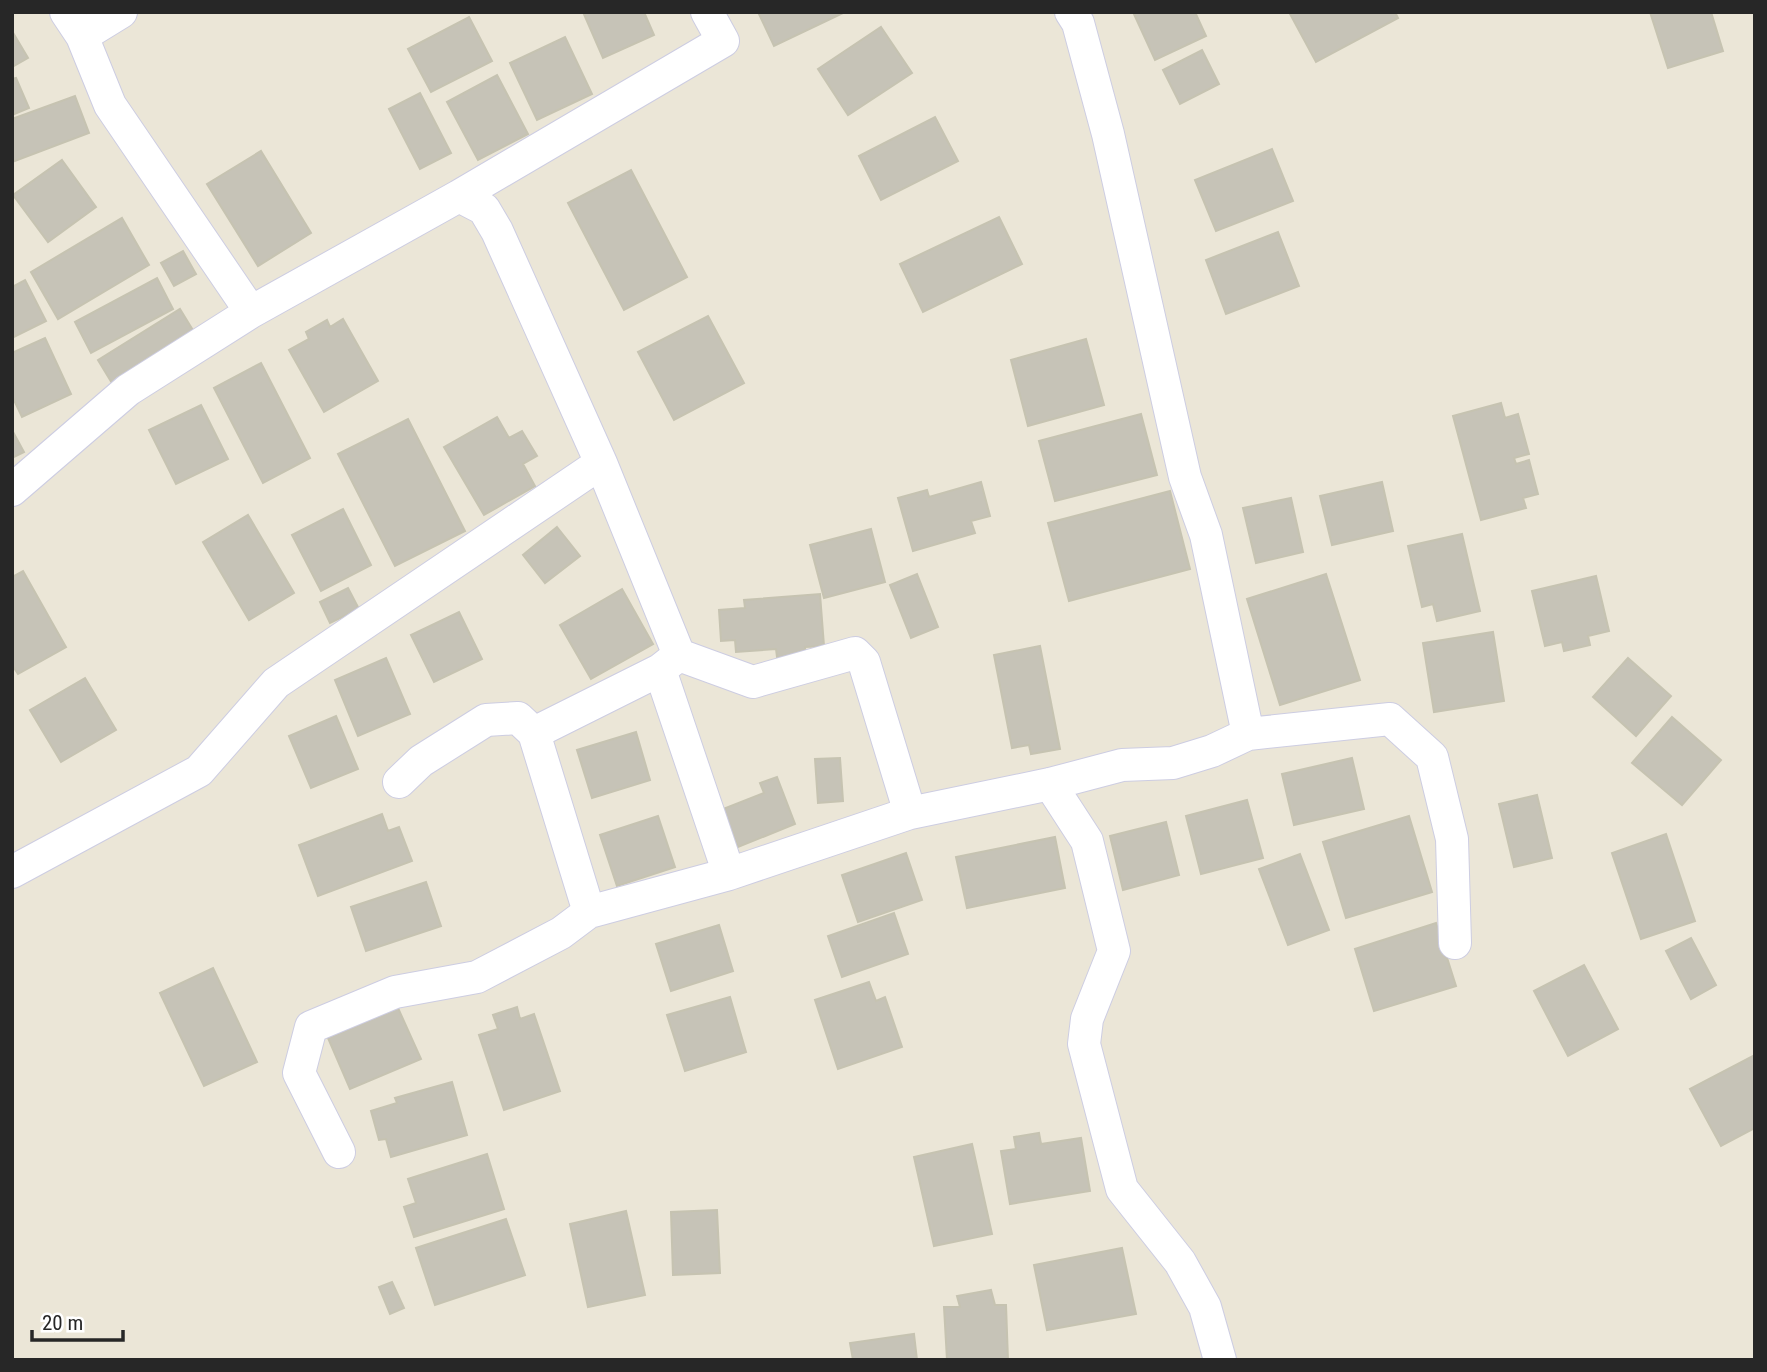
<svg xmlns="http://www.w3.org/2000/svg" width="1767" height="1372" viewBox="0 0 1767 1372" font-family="'Roboto Condensed',sans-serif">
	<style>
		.building { fill: #c6c3b7; stroke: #c6c3b1; stroke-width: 2 }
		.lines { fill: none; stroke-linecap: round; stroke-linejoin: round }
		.minor-casing { stroke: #cdcde2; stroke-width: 34 }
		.minor { stroke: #fff; stroke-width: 32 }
	</style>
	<rect width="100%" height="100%" fill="#ebe6d7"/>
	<path class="building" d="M 583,12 L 644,12 L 654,35 L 603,58 Z
		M 758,12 L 845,12 L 774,46 Z
		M 1133,12 L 1195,12 L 1206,36 L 1155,60 Z
		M 1289,12 L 1395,12 L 1398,18 L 1316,62 Z
		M 1650,12 L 1711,12 L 1723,51 L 1668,68 Z
		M 469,17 L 492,61 L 431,92 L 408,49 Z
		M 881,27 L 912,73 L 848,115 L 818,69 Z
		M 12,31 L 28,58 L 12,67 Z
		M 565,37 L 592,94 L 537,120 L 510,63 Z
		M 1202,50 L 1219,84 L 1180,104 L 1163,70 Z
		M 497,75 L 528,134 L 478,160 L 447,102 Z
		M 16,78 L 29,108 L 12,115 L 12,79 Z
		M 420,93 L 451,153 L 420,169 L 389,109 Z
		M 75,96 L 89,133 L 12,162 L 12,119 Z
		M 935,117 L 958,161 L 881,200 L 859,156 Z
		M 1272,149 L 1293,201 L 1216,231 L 1195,180 Z
		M 261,151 L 311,233 L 258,266 L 207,184 Z
		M 62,160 L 96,207 L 48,242 L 13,195 Z
		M 631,170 L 687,277 L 624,310 L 568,203 Z
		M 999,217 L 1022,264 L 923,312 L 900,264 Z
		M 122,218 L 149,265 L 58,319 L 31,272 Z
		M 1278,232 L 1299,286 L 1226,314 L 1206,260 Z
		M 183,251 L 196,274 L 174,286 L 161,263 Z
		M 157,278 L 173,309 L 91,353 L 75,322 Z
		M 25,280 L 46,321 L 12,338 L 12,287 Z
		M 180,309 L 194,332 L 112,383 L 98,360 Z
		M 708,316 L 744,383 L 674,420 L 638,352 Z
		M 343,319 L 378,381 L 324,412 L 289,350 L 309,339 L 306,332 L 327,320 L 330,327 Z
		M 45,338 L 71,394 L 22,417 L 12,396 L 12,353 Z
		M 1086,339 L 1104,405 L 1028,426 L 1011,360 Z
		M 261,363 L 310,458 L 263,483 L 214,388 Z
		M 1501,403 L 1505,418 L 1518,414 L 1529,454 L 1514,458 L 1516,464 L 1529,460 L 1538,494 L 1523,498 L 1526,508 L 1481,520 L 1453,416 Z
		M 201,405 L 228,459 L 176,484 L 149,430 Z
		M 1141,414 L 1157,475 L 1055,501 L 1039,441 Z
		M 497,417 L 509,438 L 522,431 L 537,456 L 523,464 L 535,486 L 484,515 L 444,447 Z
		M 408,419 L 465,531 L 395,566 L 338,454 Z
		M 12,430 L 24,452 L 12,458 Z
		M 981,482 L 990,516 L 971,521 L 975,533 L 913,551 L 898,498 L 927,490 L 929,497 Z
		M 1382,482 L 1393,531 L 1332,545 L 1320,496 Z
		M 1170,491 L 1190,569 L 1069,601 L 1048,523 Z
		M 1291,498 L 1303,552 L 1256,563 L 1243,508 Z
		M 343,509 L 371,565 L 321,591 L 292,535 Z
		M 248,515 L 294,593 L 249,620 L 203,542 Z
		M 557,527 L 580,556 L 545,583 L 523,555 Z
		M 871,529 L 885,582 L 824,598 L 810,545 Z
		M 1462,534 L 1480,611 L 1437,621 L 1433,604 L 1422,607 L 1408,546 Z
		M 23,571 L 66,647 L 18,674 L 12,665 L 12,577 Z
		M 917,574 L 938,627 L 911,638 L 890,585 Z
		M 1326,574 L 1360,680 L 1280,705 L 1247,599 Z
		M 1596,576 L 1609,631 L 1588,636 L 1590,645 L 1564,651 L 1562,642 L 1545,646 L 1532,591 Z
		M 348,588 L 359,609 L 330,623 L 320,602 Z
		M 622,589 L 653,644 L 591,679 L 560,625 Z
		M 820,594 L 824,646 L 805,647 L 806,663 L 778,665 L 776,649 L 736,652 L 735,640 L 721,641 L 719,610 L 745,608 L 744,600 Z
		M 459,612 L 482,659 L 434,682 L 411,635 Z
		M 1493,632 L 1504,701 L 1434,712 L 1423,643 Z
		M 1040,646 L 1060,749 L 1031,754 L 1029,745 L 1012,748 L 994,655 Z
		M 386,658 L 410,714 L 358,736 L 335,680 Z
		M 1628,658 L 1671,696 L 1636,736 L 1593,697 Z
		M 85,678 L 116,730 L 61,762 L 30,710 Z
		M 336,716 L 358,769 L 311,788 L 289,736 Z
		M 1672,717 L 1721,760 L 1682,805 L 1632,763 Z
		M 636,732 L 650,780 L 592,798 L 577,750 Z
		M 840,758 L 843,801 L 818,803 L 815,759 Z
		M 1352,758 L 1364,809 L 1294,825 L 1282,774 Z
		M 777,777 L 795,824 L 738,847 L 723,809 L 764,793 L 760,783 Z
		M 1537,795 L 1552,858 L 1514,867 L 1499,804 Z
		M 1247,800 L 1263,858 L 1201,874 L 1186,816 Z
		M 382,814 L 388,831 L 399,827 L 412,861 L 318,896 L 299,845 Z
		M 658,816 L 675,867 L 617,886 L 600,835 Z
		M 1409,816 L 1432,892 L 1346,918 L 1323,842 Z
		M 1166,822 L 1179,875 L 1123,890 L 1110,836 Z
		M 1666,834 L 1695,921 L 1641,939 L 1612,853 Z
		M 1055,837 L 1065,888 L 967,908 L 956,857 Z
		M 906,853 L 922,900 L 858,922 L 842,875 Z
		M 1300,854 L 1329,930 L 1288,945 L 1259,869 Z
		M 426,882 L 441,926 L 366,951 L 351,907 Z
		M 894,913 L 908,954 L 842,977 L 828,936 Z
		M 1436,923 L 1456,986 L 1374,1011 L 1355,949 Z
		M 719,925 L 733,971 L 671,991 L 656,944 Z
		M 1691,938 L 1716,985 L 1691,999 L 1666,951 Z
		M 1584,965 L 1618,1029 L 1568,1056 L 1534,991 Z
		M 213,968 L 257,1062 L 204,1086 L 160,993 Z
		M 869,982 L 876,1001 L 885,997 L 902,1047 L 838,1069 L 815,1000 Z
		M 730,997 L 746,1052 L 685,1071 L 667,1015 Z
		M 517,1007 L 520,1019 L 534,1014 L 560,1091 L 504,1110 L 479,1035 L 498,1029 L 493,1015 Z
		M 398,1008 L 421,1059 L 350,1089 L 328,1038 Z
		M 1755,1055 L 1755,1128 L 1721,1146 L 1690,1089 Z
		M 452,1082 L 467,1135 L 391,1157 L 386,1139 L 379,1140 L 371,1111 L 397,1103 L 395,1098 Z
		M 1039,1133 L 1041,1144 L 1081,1138 L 1090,1191 L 1010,1204 L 1001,1151 L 1016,1149 L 1014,1137 Z
		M 972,1144 L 992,1234 L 934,1246 L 914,1157 Z
		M 487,1154 L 504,1209 L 414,1237 L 404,1207 L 416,1203 L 408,1179 Z
		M 717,1210 L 720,1273 L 673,1275 L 671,1212 Z
		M 626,1211 L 645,1295 L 588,1307 L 570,1224 Z
		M 506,1219 L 525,1275 L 435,1305 L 416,1248 Z
		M 1122,1248 L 1136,1314 L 1047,1330 L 1034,1265 Z
		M 392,1282 L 404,1308 L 390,1314 L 379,1287 Z
		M 991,1290 L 995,1305 L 1006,1305 L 1008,1360 L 947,1360 L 944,1307 L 960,1307 L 957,1296 Z
		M 914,1334 L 917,1360 L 853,1360 L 850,1343 Z"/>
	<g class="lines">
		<defs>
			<path id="minor" d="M 66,12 L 82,36 L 110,105 L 251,312
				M 1071,12 L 1078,23 L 1108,134 L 1185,477 L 1206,535 L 1248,734
				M 82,36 L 121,12
				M 459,196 L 484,209 L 497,231 L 601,463 L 679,655 L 660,670 L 534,733
				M 12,490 L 128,390 L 251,312 L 459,196 L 723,41 L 707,12
				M 679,655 L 753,682 L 855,653 L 864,662 L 910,813
				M 660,670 L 729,874
				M 399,782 L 421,761 L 486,720 L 518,718 L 534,733 L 589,912
				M 1050,784 L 1087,841 L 1114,951 L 1087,1019 L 1084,1044 L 1122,1189 L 1180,1262 L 1205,1307 L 1220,1360
				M 12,872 L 199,771 L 276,683 L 601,463
				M 339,1152 L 299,1073 L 311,1027 L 395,992 L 477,977 L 561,933 L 589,912 L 729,874 L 910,813 L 1050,784 L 1122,765 L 1173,763 L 1212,751 L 1248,734 L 1390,719 L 1432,757 L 1452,839 L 1455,943"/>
		</defs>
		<use href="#minor" class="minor-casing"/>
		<use href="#minor" class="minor"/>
	</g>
	<rect width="1767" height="1372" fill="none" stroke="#272727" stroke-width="28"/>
	<path d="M32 1330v10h91v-10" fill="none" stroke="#272727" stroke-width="3.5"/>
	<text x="42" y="1330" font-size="21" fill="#272727" stroke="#ffffff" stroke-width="5" paint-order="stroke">20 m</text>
</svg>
